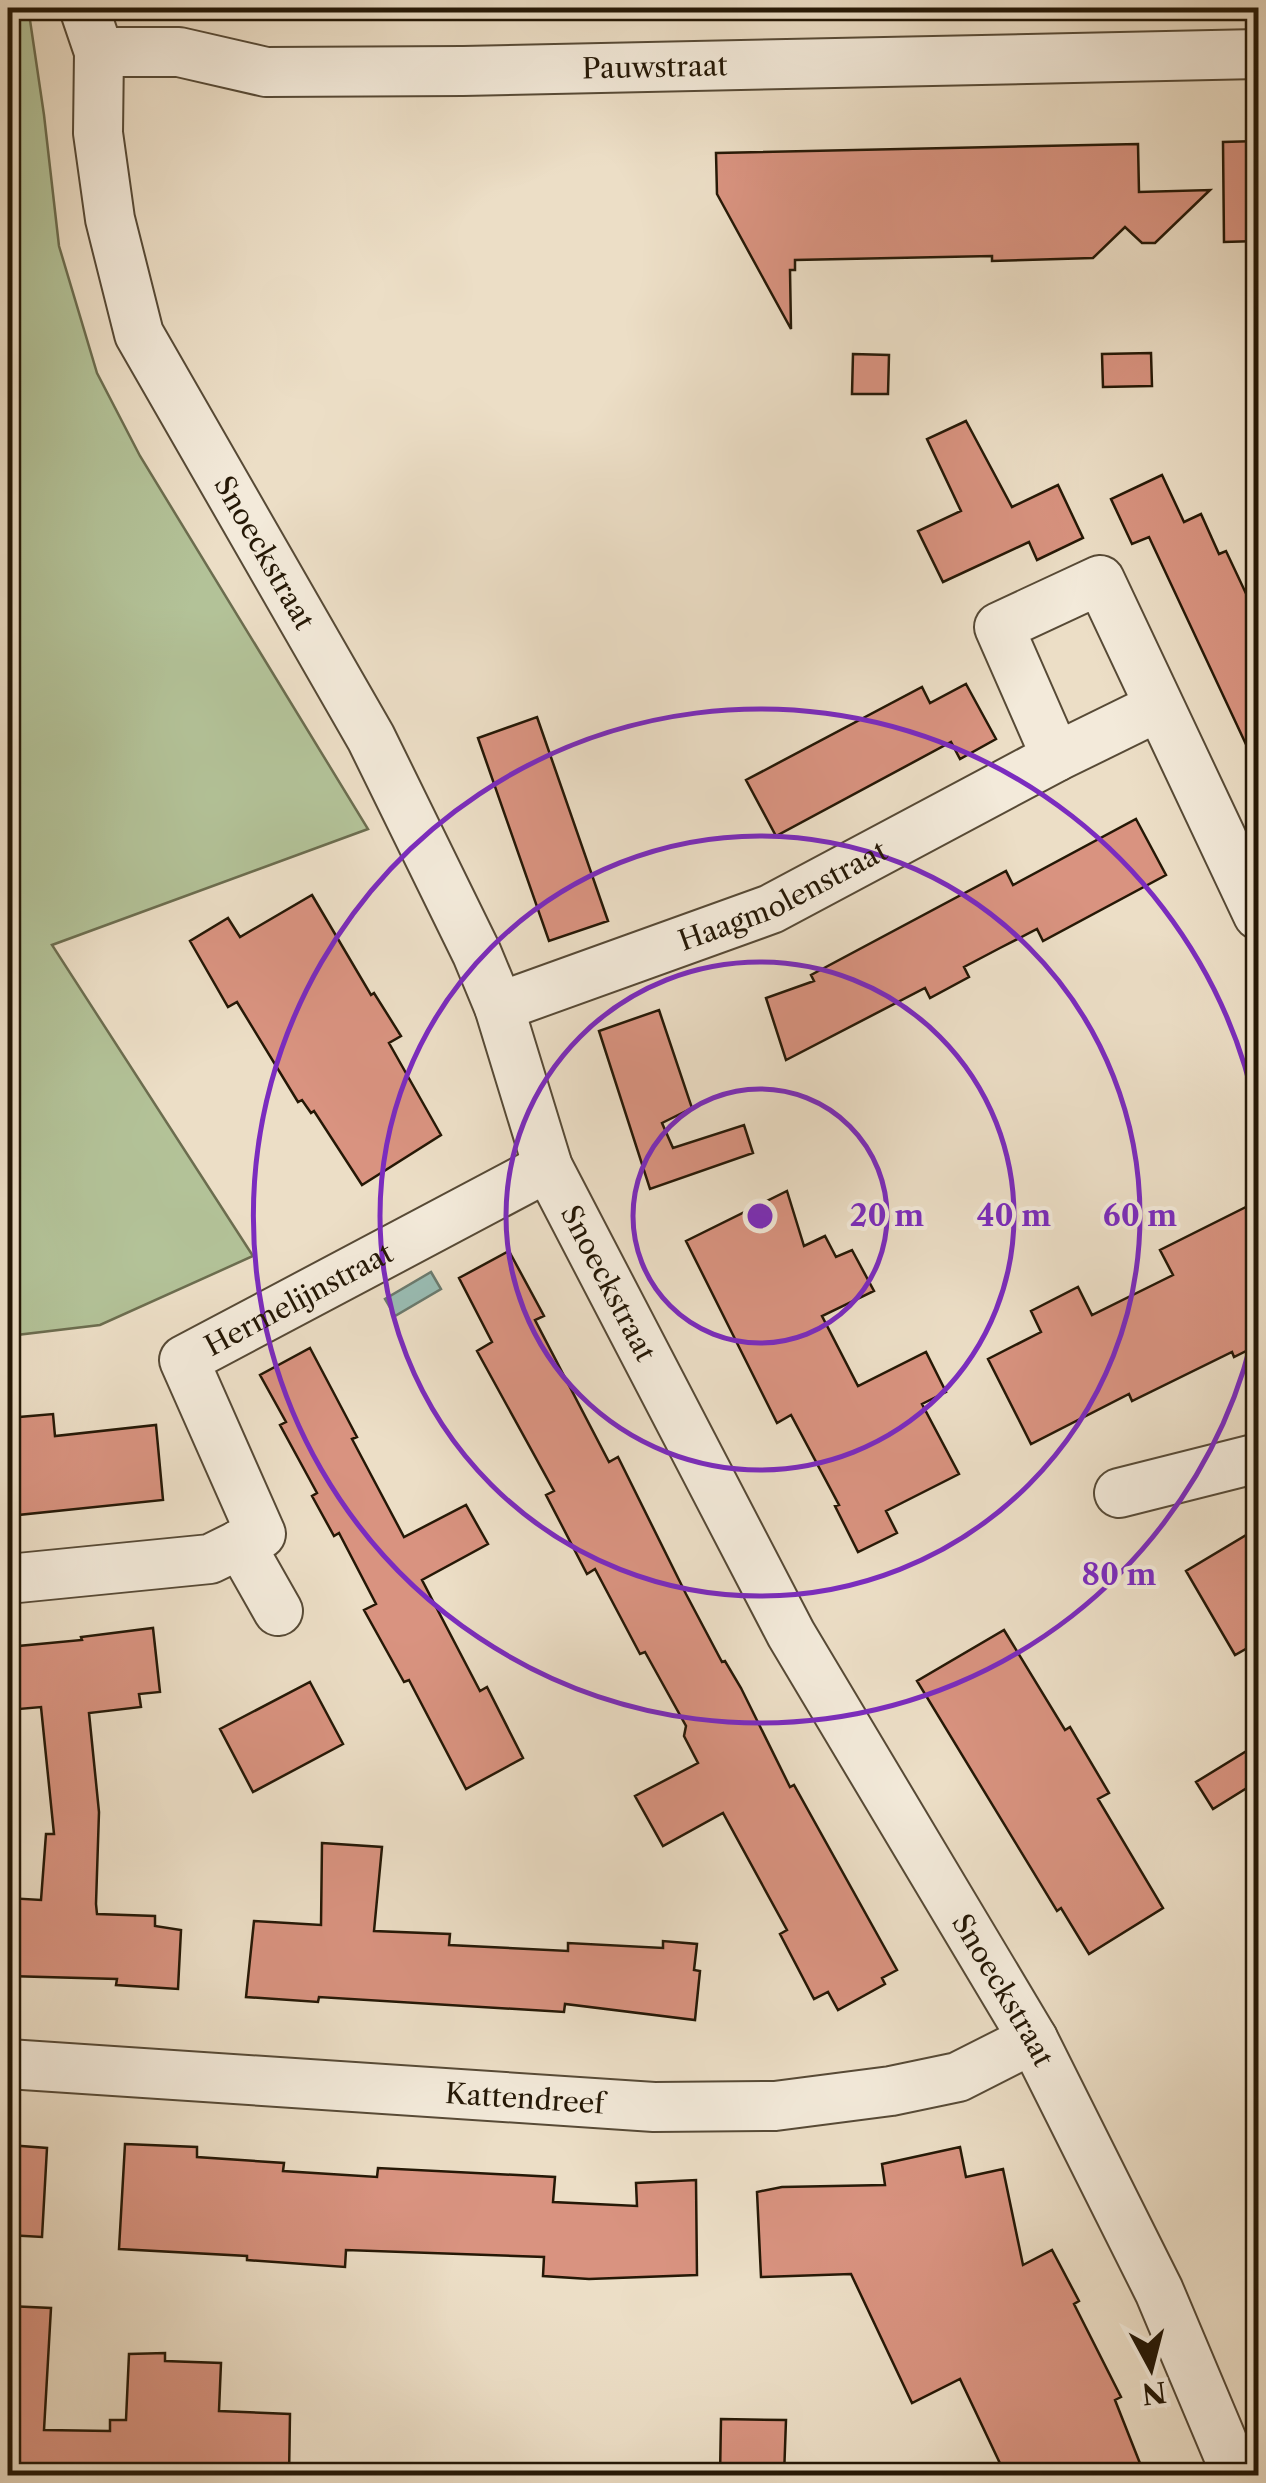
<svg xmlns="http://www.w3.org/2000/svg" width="1266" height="2483" viewBox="0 0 1266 2483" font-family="'Libre Caslon Text',serif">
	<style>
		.green { fill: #b3c298; stroke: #6c6d4f; stroke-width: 2.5 }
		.water { fill: #99bcb3; stroke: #6b7a6e; stroke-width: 2.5 }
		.building { fill: #d99380; stroke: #251806; stroke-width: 2.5 }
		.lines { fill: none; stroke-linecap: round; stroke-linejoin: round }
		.minor-casing { stroke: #574a36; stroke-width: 52 }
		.minor { stroke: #f3eada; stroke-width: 48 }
		.ring { fill: none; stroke: #7b2cbf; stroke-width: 5 }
		.labels { text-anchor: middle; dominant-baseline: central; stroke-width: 8; stroke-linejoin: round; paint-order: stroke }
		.street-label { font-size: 28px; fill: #251806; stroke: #f3eada }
		.centre { fill: #7b2cbf; stroke: #f3eada; stroke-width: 5 }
		.ring-label { font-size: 30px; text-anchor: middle; font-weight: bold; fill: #7b2cbf; stroke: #f3eada; stroke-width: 8; stroke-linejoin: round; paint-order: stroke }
	</style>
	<rect width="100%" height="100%" fill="#ecdec6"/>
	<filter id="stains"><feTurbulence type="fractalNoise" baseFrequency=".002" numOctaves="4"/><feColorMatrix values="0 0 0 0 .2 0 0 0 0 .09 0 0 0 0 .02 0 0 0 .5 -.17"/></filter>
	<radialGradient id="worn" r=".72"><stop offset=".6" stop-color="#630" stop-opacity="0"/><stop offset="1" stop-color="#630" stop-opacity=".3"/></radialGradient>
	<path class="green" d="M 8,8 L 26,8 L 30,20 L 44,115 L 59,246 L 97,373 L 140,456 L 368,829 L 52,945 L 253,1256 L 100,1325 L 8,1336 Z"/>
	<path class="water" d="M 431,1272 L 441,1289 L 395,1316 L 385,1299 Z"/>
	<path class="building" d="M 1258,141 L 1258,241 L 1224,242 L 1223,142 Z
		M 1138,144 L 1139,192 L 1210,190 L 1155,243 L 1142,243 L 1125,227 L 1093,258 L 992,261 L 992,256 L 795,260 L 795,270 L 790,270 L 791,329 L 717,194 L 716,153 Z
		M 1151,353 L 1152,386 L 1103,387 L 1102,354 Z
		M 853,354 L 889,355 L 888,394 L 852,394 Z
		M 966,421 L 1012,507 L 1058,485 L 1083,538 L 1037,560 L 1029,542 L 943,582 L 918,531 L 961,511 L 927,439 Z
		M 1162,475 L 1184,522 L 1201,514 L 1219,554 L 1226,551 L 1258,619 L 1258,770 L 1149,537 L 1132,544 L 1111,499 Z
		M 966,684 L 996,739 L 960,759 L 951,742 L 776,836 L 746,780 L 922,687 L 930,703 Z
		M 537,717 L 608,921 L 549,941 L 478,738 Z
		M 1136,819 L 1166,875 L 1043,941 L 1037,929 L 1000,948 L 964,967 L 969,977 L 930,998 L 925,988 L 786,1060 L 766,998 L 814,981 L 811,975 L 1006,871 L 1013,885 Z
		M 312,895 L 371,995 L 374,993 L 401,1036 L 389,1043 L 441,1135 L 362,1185 L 314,1111 L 311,1113 L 302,1100 L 298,1102 L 237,1002 L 228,1007 L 190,941 L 228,918 L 240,937 Z
		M 659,1010 L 692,1108 L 662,1123 L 673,1148 L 744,1125 L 753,1153 L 650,1189 L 599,1031 Z
		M 787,1191 L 804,1246 L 825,1236 L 836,1257 L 852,1250 L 874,1291 L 822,1316 L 858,1386 L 926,1352 L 946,1392 L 922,1404 L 959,1474 L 886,1511 L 897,1533 L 858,1552 L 835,1506 L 839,1505 L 791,1415 L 777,1423 L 686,1241 Z
		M 1258,1201 L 1258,1345 L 1234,1357 L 1232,1352 L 1132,1401 L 1129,1394 L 1031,1444 L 988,1359 L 1041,1332 L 1031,1311 L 1078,1287 L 1092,1315 L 1173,1275 L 1160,1250 Z
		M 509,1251 L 544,1316 L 535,1320 L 609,1462 L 618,1457 L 686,1594 L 722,1662 L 725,1661 L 741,1688 L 790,1787 L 794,1785 L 897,1970 L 882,1978 L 885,1984 L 838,2010 L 828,1992 L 814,1999 L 780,1934 L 787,1930 L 723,1813 L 663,1846 L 635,1796 L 698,1763 L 684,1736 L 686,1726 L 645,1652 L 640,1654 L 595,1569 L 587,1574 L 546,1495 L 554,1491 L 477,1351 L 492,1342 L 459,1278 Z
		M 310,1348 L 357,1437 L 352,1439 L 404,1537 L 466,1505 L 488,1544 L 422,1580 L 480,1691 L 487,1687 L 523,1758 L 466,1789 L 409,1680 L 404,1682 L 364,1610 L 376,1604 L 339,1533 L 334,1536 L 312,1496 L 317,1493 L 280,1425 L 286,1422 L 260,1375 Z
		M 53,1414 L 55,1436 L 156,1425 L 163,1500 L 8,1516 L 8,1418 Z
		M 1258,1528 L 1258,1642 L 1235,1655 L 1186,1571 Z
		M 153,1628 L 160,1692 L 139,1694 L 141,1707 L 89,1713 L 99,1812 L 96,1904 L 97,1914 L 155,1916 L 155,1926 L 181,1930 L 178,1989 L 116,1985 L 117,1979 L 8,1976 L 8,1898 L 41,1900 L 46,1834 L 54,1834 L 41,1707 L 8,1710 L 8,1647 L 82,1640 L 81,1637 Z
		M 1004,1630 L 1065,1730 L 1070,1727 L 1109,1793 L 1098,1799 L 1163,1908 L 1089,1954 L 1061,1908 L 1057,1911 L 917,1681 Z
		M 310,1682 L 343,1744 L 253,1792 L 220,1729 Z
		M 1258,1744 L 1258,1781 L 1213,1809 L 1196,1782 Z
		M 322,1843 L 382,1847 L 374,1931 L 450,1934 L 449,1945 L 568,1951 L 568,1943 L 663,1948 L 663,1941 L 697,1944 L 694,1970 L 700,1971 L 695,2020 L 565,2004 L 564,2012 L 319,1997 L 318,2002 L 246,1997 L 254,1921 L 321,1925 Z
		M 125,2144 L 197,2147 L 197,2157 L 284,2163 L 283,2171 L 377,2177 L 378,2168 L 555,2177 L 553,2202 L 637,2206 L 636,2183 L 696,2180 L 697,2275 L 589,2279 L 543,2276 L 544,2257 L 346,2250 L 345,2267 L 247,2260 L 247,2256 L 119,2249 Z
		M 8,2145 L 47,2148 L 42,2237 L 8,2235 Z
		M 960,2147 L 966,2177 L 1003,2169 L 1023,2265 L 1052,2250 L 1079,2301 L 1074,2304 L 1121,2397 L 1115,2400 L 1145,2476 L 1006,2476 L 960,2379 L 912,2403 L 851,2274 L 761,2277 L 757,2192 L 782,2187 L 885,2185 L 882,2164 Z
		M 8,2306 L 51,2308 L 44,2430 L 110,2431 L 110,2420 L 126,2420 L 129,2354 L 165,2353 L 165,2361 L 221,2363 L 219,2411 L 290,2414 L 289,2476 L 8,2476 Z
		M 721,2419 L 786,2420 L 784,2476 L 720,2476 Z"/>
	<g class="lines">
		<defs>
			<g id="minor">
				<path id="s1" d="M 84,8 L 99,52 L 98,133 L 110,219 L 139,334 L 371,738 L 477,954 L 499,1007 L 548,1167 L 791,1634 L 1033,2039 L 1159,2291 L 1237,2476"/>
				<path id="s2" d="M 99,52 L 179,52 L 266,72 L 463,71 L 1258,54"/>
				<path d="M 1056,757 L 1158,707"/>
				<path id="s3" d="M 499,1007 L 771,909 L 1056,757 L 999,627 L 1100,580 L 1258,915"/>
				<path d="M 1119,1493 L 1258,1458"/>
				<path d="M 240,1544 L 278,1611"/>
				<path id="s4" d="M 8,1579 L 210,1559 L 261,1534 L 184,1360 L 548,1167"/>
				<path id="s5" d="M 8,2064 L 654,2107 L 775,2106 L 891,2091 L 958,2077 L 1033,2039"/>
			</g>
		</defs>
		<use href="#minor" class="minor-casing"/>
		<use href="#minor" class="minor"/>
	</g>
	<g class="ring">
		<circle cx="760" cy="1216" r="127"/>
		<circle cx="760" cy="1216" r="254"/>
		<circle cx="760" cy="1216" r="380"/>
		<path d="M1258 1313A507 507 0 1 1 1258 1119"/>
	</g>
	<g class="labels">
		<g class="street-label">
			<text stroke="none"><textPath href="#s2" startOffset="558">Pauwstraat</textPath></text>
			<text stroke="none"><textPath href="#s1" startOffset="585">Snoeckstraat</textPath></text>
			<text stroke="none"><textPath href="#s3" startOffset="305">Haagmolenstraat</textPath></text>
			<text stroke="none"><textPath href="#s1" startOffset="1395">Snoeckstraat</textPath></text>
			<text stroke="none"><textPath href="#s4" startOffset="580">Hermelijnstraat</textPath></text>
			<text stroke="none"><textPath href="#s1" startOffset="2205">Snoeckstraat</textPath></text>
			<text stroke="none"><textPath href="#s5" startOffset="518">Kattendreef</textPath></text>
		</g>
	</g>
	<circle cx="760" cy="1216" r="15" class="centre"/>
	<g class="ring-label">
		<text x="887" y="1226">20 m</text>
		<text x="1014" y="1226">40 m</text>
		<text x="1140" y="1226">60 m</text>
		<text x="1119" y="1585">80 m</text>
	</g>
	<rect width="1266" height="2483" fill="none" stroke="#ecdec6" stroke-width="40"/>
	<rect x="10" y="10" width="1246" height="2463" fill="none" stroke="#251806" stroke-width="5"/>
	<rect x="20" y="20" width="1226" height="2443" fill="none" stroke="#251806" stroke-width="2.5"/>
	<g transform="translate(1151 2368) rotate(173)" stroke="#f3eada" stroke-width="8" paint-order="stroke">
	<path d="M0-8L18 38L0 25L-18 38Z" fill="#251806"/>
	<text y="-15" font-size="28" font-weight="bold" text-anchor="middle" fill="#251806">N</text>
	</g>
	<rect width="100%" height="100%" filter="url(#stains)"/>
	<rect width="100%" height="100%" fill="url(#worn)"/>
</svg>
